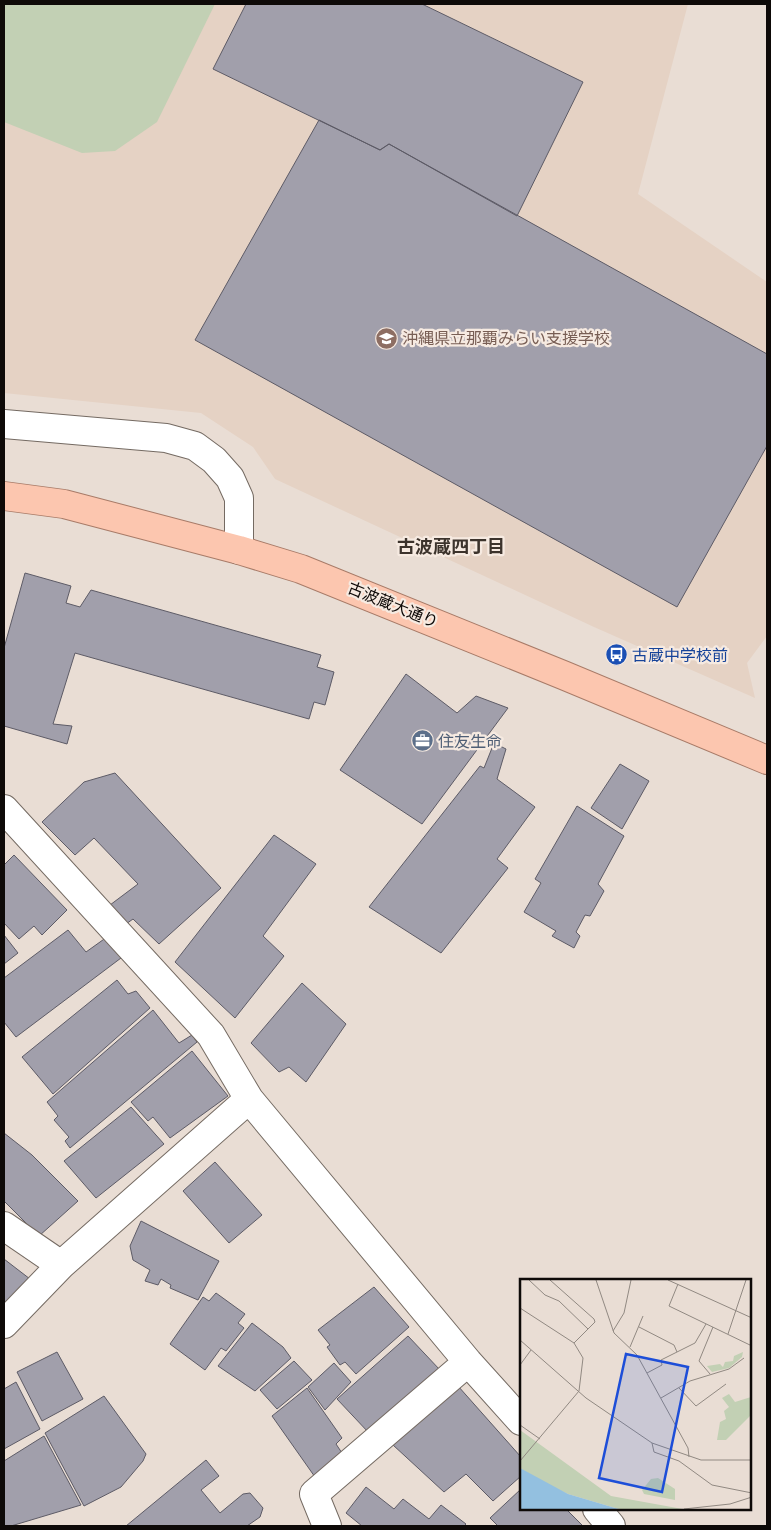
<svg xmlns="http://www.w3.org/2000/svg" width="771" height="1530" viewBox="0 0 771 1530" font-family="Cabin,'Noto Sans JP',sans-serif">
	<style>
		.built { fill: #e5d2c4 }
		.green { fill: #c2d0b4 }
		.building { fill: #a19fab; stroke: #5d5b66 }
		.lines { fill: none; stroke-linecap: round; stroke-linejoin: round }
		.minor-casing { stroke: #746a62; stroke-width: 30 }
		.trunk-casing { stroke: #a87b68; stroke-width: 30 }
		.minor { stroke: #fff; stroke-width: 28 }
		.trunk { stroke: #fcc6af; stroke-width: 28 }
		.labels { text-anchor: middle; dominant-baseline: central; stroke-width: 4.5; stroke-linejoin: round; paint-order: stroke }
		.education-label { font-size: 16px; fill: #785e54; stroke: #f6eae1; text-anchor: start }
		.street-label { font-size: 16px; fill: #0e0a08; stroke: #f6eae1 }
		.transit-label { font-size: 16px; fill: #164399; stroke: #f6eae1; text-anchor: start }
		.service-label { font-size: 16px; fill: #4e5e75; stroke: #f6eae1; text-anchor: start }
		.neighbourhood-label { font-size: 18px; font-weight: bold; fill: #3c332c; stroke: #f6eae1 }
		.inset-road { fill: none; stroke: #918982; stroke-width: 1 }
		.view { fill: #1d4ed8; fill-opacity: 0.15; stroke: #1d4ed8; stroke-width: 2.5 }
		.inset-edge { fill: none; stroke: #0e0a08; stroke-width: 2.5 }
	</style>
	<rect width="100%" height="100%" fill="#e9ddd4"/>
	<path class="built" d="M 4,4 L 688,4 L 638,194 L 767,282 L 767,636 L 747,663 L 755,698 L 594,627 L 275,479 L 253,447 L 201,413 L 4,393 Z"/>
	<path class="green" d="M 4,4 L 215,4 L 157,122 L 115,151 L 82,153 L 4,122 Z"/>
	<path class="building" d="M 246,4 L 422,4 L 583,82 L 517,216 L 389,144 L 380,150 L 213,69 Z
		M 319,120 L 380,150 L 389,144 L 767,354 L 767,446 L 677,607 L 195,340 Z
		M 25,573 L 71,586 L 66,603 L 80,607 L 91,590 L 321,655 L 317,667 L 334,672 L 325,705 L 314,702 L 309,719 L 75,653 L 53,724 L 72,726 L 67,744 L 4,726 L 4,648 Z
		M 406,674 L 457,713 L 476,696 L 508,708 L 422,824 L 340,770 Z
		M 494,743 L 506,749 L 497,779 L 535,807 L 497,859 L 508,868 L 441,953 L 369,907 L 480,766 L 484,768 Z
		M 620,764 L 649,781 L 622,829 L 591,808 Z
		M 115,773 L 221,888 L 159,944 L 133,919 L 126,924 L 110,905 L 138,884 L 94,838 L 75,855 L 42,822 L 84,782 Z
		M 577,806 L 624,836 L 598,884 L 604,891 L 590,916 L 585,915 L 576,932 L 580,936 L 574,948 L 552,936 L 556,931 L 524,912 L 541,883 L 535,879 Z
		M 274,835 L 316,864 L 263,936 L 284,956 L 235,1018 L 175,962 Z
		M 14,855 L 67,910 L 42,935 L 34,926 L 19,939 L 4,923 L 4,865 Z
		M 68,930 L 86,952 L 107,937 L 121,958 L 16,1037 L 4,1022 L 4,978 Z
		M 4,935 L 18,953 L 4,964 Z
		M 117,980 L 128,994 L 136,991 L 150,1008 L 53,1094 L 22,1057 Z
		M 302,983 L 346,1024 L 306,1082 L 289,1067 L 279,1072 L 251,1043 Z
		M 153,1010 L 179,1043 L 192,1035 L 197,1042 L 70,1148 L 65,1141 L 69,1137 L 54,1120 L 58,1116 L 47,1102 Z
		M 192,1051 L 228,1096 L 170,1138 L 153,1117 L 148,1121 L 131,1102 Z
		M 131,1107 L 164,1144 L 96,1198 L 64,1161 Z
		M 4,1133 L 32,1155 L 78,1201 L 39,1236 L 5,1202 L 4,1202 Z
		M 215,1162 L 262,1215 L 229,1243 L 183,1191 Z
		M 141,1221 L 219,1261 L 198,1300 L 170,1288 L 171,1285 L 161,1279 L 158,1285 L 145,1281 L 150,1270 L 133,1260 L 130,1246 Z
		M 4,1259 L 30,1279 L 4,1309 Z
		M 374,1287 L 409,1327 L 356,1374 L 345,1362 L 340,1365 L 327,1347 L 330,1345 L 318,1330 Z
		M 216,1293 L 245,1314 L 238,1323 L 244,1328 L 226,1351 L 221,1348 L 205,1370 L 170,1344 L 203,1297 L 209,1301 Z
		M 252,1323 L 283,1347 L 291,1358 L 255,1391 L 218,1366 Z
		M 408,1336 L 440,1370 L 369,1433 L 337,1399 Z
		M 57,1352 L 83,1399 L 42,1421 L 17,1372 Z
		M 294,1361 L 312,1380 L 277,1409 L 260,1390 Z
		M 334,1363 L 351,1382 L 325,1410 L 308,1387 Z
		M 16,1382 L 40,1429 L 4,1449 L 4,1389 Z
		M 458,1386 L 521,1457 L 521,1476 L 493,1501 L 466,1474 L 444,1492 L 393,1445 Z
		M 307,1388 L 342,1438 L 336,1444 L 344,1456 L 315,1477 L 272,1416 Z
		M 104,1396 L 146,1454 L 143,1461 L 121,1487 L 84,1506 L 45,1433 Z
		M 44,1436 L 81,1505 L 11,1526 L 4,1526 L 4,1461 Z
		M 206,1460 L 219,1476 L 201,1490 L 220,1513 L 243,1494 L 250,1493 L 263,1508 L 260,1517 L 247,1526 L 126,1526 Z
		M 366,1487 L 394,1509 L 403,1499 L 429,1519 L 441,1505 L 466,1524 L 464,1526 L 362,1526 L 346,1513 Z
		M 521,1489 L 521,1509 L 566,1509 L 583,1526 L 498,1526 L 490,1518 Z"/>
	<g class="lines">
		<defs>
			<path id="minor" d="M 4,424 L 166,438 L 195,446 L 214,460 L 230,478 L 239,498 L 239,550
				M 4,809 L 211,1035 L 249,1099 L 468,1362 L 521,1421
				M 4,1226 L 61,1265
				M 4,1324 L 61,1265 L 249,1099
				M 597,1509 L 611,1526
				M 327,1526 L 314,1494 L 468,1362"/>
			<path id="trunk" d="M 4,496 L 64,504 L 239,550 L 301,569 L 563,675 L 767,760"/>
		</defs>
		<use href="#minor" class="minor-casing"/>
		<use href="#trunk" class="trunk-casing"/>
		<use href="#minor" class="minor"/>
		<use href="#trunk" class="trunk"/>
	</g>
	<defs>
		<symbol id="school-disc" viewBox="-11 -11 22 22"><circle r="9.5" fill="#8d6e63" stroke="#f6eae1"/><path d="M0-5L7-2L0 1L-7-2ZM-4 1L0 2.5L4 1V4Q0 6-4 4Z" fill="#fff"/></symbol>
		<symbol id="bus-disc" viewBox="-11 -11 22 22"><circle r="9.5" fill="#1a4fb4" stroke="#f6eae1"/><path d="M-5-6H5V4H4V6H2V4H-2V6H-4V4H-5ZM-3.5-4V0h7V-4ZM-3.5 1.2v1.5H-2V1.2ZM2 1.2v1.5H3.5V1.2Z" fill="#fff"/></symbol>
		<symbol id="office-disc" viewBox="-11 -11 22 22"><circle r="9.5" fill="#5c6f8a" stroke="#f6eae1"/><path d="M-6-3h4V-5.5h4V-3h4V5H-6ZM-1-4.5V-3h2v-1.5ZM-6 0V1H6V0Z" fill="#fff"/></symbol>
	</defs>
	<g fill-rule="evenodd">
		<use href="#school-disc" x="374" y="326" width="25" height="25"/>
		<use href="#bus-disc" x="604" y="642" width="25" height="25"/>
		<use href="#office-disc" x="410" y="728" width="25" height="25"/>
	</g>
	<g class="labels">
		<g class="education-label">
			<text x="402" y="338">沖縄県立那覇みらい支援学校</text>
		</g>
		<g class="street-label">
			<text transform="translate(393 605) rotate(22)">古波蔵大通り</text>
		</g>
		<g class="transit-label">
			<text x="632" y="655">古蔵中学校前</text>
		</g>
		<g class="service-label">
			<text x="438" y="741">住友生命</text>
		</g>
		<g class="neighbourhood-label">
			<text x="451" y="547">古波蔵四丁目</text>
		</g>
	</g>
	<g transform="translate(520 1279)">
		<rect width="231" height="231" fill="#e9ddd4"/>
		<path d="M 223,73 L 222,78 L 209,89 L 192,93 L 187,87 L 200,85 L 203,88 L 205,83 L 213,82 L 214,77 ZM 209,115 L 215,123 L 231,118 L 231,136 L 206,161 L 197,161 L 200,143 L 206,140 L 204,132 L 209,128 L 202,119 ZM 0,151 L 91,217 L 168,231 L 102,231 L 48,215 L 24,204 L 0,189 ZM 138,199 L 155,210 L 155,221 L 124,215 L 122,211 L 131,200 Z" fill="#c2d0b4"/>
		<path d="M 0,189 L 48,215 L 102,231 L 0,231 Z" fill="#93c0e0"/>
		<path class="inset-road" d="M 9,1 L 25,16 L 39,22 L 68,50M 30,1 L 74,40 L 75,43 L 54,64M 76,1 L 94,54 L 117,76 L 168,169 L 169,178M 148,1 L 232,39M 158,5 L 149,27 L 232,67M 0,29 L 54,64 L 63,79 L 59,112M 119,48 L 154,66 L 157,73M 93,52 L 104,34 L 111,1M 208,55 L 226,1M 0,61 L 66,119 L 132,164 L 181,181 L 232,181M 110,68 L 123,37M 0,86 L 11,71M 127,94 L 142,86 L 141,81 L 175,64 L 186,45M 190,95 L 179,82 L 193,48M 159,109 L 176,127 L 206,105M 141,119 L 170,102 L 209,90 L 224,79M 0,146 L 20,160M 132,164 L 134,173 L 159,182 L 192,206 L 232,214M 0,182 L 59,112M 164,230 L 210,225 L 232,218"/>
		<path class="view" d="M 106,75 L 168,88 L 142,213 L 79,199 Z"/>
		<rect width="231" height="231" class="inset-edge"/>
	</g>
	<rect width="771" height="1530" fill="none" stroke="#0e0a08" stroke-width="10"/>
</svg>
